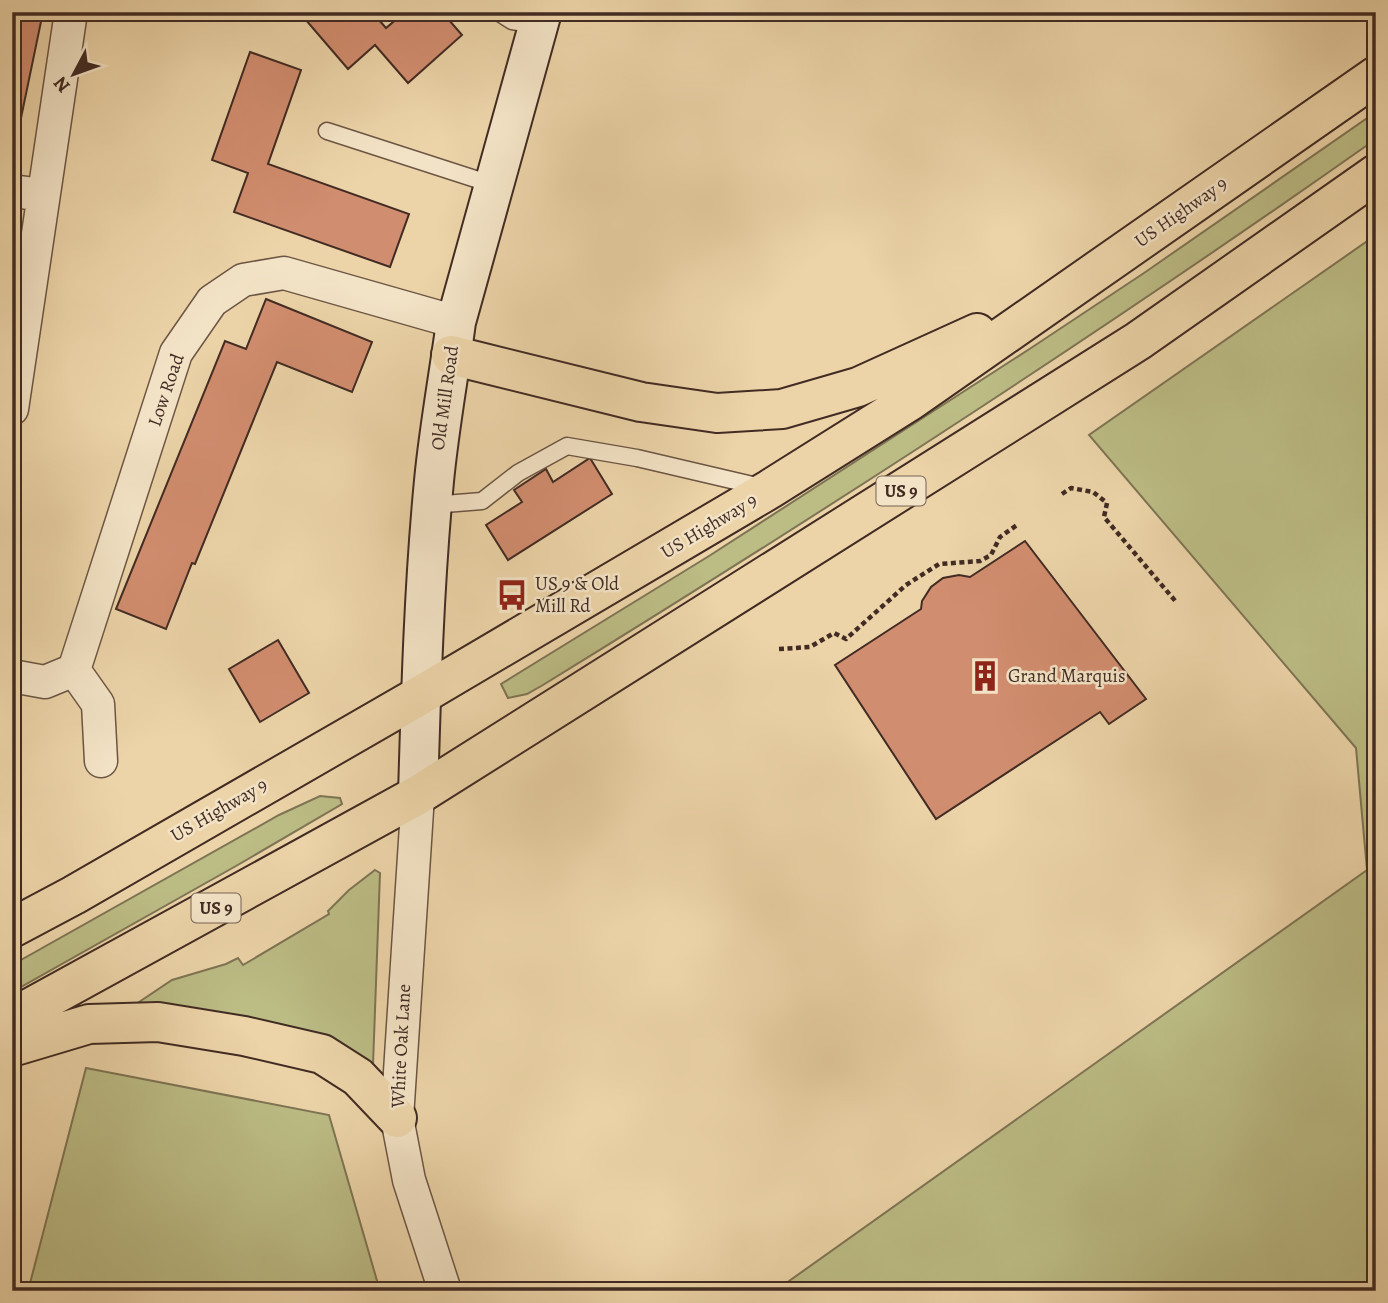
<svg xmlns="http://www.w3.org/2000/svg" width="1388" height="1303" viewBox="0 0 1388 1303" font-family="Alegreya,serif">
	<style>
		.green { fill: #bcbc85; stroke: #7e7454; stroke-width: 2 }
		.building { fill: #d18d6f; stroke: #412b23; stroke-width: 2 }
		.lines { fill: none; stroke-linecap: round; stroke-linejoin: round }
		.lane-casing { stroke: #6c5544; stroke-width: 19 }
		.street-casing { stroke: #6c5544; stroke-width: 35 }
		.secondary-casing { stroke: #412b23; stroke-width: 42 }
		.highway-casing { stroke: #412b23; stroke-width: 42 }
		.path { stroke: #412b23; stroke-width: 4.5; stroke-dasharray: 5 3.5; stroke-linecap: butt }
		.lane { stroke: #f3e3c6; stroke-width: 16 }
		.street { stroke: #f3e3c6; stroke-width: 32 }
		.secondary { stroke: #f3e3c6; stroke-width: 38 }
		.highway { stroke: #ecd4a8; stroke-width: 38 }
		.labels { text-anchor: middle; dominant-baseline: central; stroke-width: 5; stroke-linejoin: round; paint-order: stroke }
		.shield { fill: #f3e3c6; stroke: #766254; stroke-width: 2 }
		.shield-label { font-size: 18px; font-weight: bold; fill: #412b23 }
		.street-label { font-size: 19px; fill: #412b23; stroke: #f3e3c6 }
		.poi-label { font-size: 19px; fill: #412b23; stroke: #f3e3c6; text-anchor: start }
	</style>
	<rect width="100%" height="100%" fill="#ecd4a8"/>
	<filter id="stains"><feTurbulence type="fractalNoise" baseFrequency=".00286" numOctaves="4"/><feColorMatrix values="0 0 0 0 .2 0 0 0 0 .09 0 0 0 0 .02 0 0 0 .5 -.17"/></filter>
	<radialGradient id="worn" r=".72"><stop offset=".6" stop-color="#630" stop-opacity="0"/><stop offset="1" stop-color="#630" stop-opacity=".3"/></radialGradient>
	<path class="green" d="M 1376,112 L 1376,139 C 1105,330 826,511 543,685 L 527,694 L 508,698 L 501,684 L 709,556 L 1031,348 L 1144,273 Z
		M 1376,235 L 1376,1291 L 775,1291 L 1367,870 L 1356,748 L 1089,435 Z
		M 320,796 L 340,798 L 342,804 L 236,866 L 12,992 L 12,965 L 279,815 Z
		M 375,870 L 380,873 L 373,1065 L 139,1002 L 172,980 L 226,964 L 238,958 L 243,965 L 329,914 L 328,911 L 349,890 Z
		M 86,1068 L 329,1115 L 380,1291 L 28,1291 Z"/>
	<path class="building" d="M 12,12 L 43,12 L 16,142 L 12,141 Z
		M 299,12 L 372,12 L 386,28 L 405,12 L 442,12 L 462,35 L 408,83 L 375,45 L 348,69 Z
		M 250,52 L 301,70 L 268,164 L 409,214 L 390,267 L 234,212 L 248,173 L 212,160 Z
		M 266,299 L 372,342 L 352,392 L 277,362 L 195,564 L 192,563 L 166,629 L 116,609 L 225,341 L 246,349 Z
		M 590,458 L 612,494 L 508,560 L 486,525 L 522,502 L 514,490 L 546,469 L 553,482 Z
		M 1025,541 L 1146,699 L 1109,724 L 1100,712 L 936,819 L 835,665 L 921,609 L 922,601 L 931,587 L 943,578 L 959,575 L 970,577 Z
		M 278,640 L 309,693 L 260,722 L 229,669 Z"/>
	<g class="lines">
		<defs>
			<path id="lane" d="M 498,12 L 512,21 L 538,25
				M 327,131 L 494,185
				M 432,505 L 482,501 L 518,473 L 567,446 L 637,458 L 761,487"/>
			<path id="street" d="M 12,191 L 43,195
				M 12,409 L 71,12
				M 74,670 L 98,704 L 101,761
				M 12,676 L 45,682 L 74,670 L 176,353 L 212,301 L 243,280 L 284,273 L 456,322
				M 418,795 L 397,1118 L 409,1180 L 445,1291"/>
			<path id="secondary" d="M 418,795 C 421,691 424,585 434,481 C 439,428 449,375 456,322 L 542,12"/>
			<path id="highway" d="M 451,355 L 641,402 L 717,413 L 782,409 L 858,387 L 977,333
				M 12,928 L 74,895 L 421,695 L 770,489 L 910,401 L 1376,76
				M 12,1018 L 418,795 L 1138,341 L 1376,174
				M 12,1047 L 89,1024 L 158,1022 L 244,1036 L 322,1054 L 358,1077 L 397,1118"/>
		</defs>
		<use href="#lane" class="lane-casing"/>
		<use href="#street" class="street-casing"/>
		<use href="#secondary" class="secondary-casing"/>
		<use href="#highway" class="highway-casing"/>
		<path class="path" d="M 1062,494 L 1071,488 L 1093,492 L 1107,503 L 1104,517 L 1177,603
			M 779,649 L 810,647 L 834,633 L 846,639 L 906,585 L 939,564 L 980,561 L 991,555 L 1000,537 L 1017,525"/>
		<use href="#lane" class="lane"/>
		<use href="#street" class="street"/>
		<use href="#secondary" class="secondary"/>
		<use href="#highway" class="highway"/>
	</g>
	<defs>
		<symbol id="bus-bare" viewBox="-9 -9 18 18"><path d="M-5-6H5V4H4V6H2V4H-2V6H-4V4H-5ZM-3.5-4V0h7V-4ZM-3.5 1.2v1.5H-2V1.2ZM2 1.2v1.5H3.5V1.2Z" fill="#8f2418" stroke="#f3e3c6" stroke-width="2.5" paint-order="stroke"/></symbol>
		<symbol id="building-bare" viewBox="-9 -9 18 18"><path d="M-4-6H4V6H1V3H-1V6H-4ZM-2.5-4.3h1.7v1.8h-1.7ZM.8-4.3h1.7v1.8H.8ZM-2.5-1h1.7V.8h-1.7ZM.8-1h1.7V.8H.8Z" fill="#8f2418" stroke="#f3e3c6" stroke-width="2.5" paint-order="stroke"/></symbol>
	</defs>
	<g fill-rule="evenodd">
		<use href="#bus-bare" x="490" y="573" width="44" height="44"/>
		<use href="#building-bare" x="963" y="654" width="44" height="44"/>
	</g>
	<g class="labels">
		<g class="shield">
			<rect x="876.5" y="476.5" width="49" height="29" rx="5"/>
			<rect x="191.5" y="893.5" width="49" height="29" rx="5"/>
		</g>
		<g class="shield-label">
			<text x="901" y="491">US 9</text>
			<text x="216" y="908">US 9</text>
		</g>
		<g class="street-label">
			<text transform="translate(1181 212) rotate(-35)">US Highway 9</text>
			<text transform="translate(166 390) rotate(-71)">Low Road</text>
			<text transform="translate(445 398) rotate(-82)">Old Mill Road</text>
			<text transform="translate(709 526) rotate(-31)">US Highway 9</text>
			<text transform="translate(219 810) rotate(-30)">US Highway 9</text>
			<text transform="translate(401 1046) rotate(-87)">White Oak Lane</text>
		</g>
		<g class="poi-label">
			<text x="535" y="584">US 9 &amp; Old<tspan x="535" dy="22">Mill Rd</tspan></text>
			<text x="1008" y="676">Grand Marquis</text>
		</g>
	</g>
	<rect width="1388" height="1303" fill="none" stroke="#ecd4a8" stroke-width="42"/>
	<rect x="14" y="14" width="1360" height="1275" fill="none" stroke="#412b23" stroke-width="3.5"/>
	<rect x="21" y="21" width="1346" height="1261" fill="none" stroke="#412b23" stroke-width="2"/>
	<g transform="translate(74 74) rotate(229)" stroke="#f3e3c6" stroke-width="5" paint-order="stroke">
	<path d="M0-5L12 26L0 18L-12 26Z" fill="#412b23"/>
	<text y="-10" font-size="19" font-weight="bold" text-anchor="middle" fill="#412b23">N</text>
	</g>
	<rect width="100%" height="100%" filter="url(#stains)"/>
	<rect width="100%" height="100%" fill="url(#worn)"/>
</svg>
